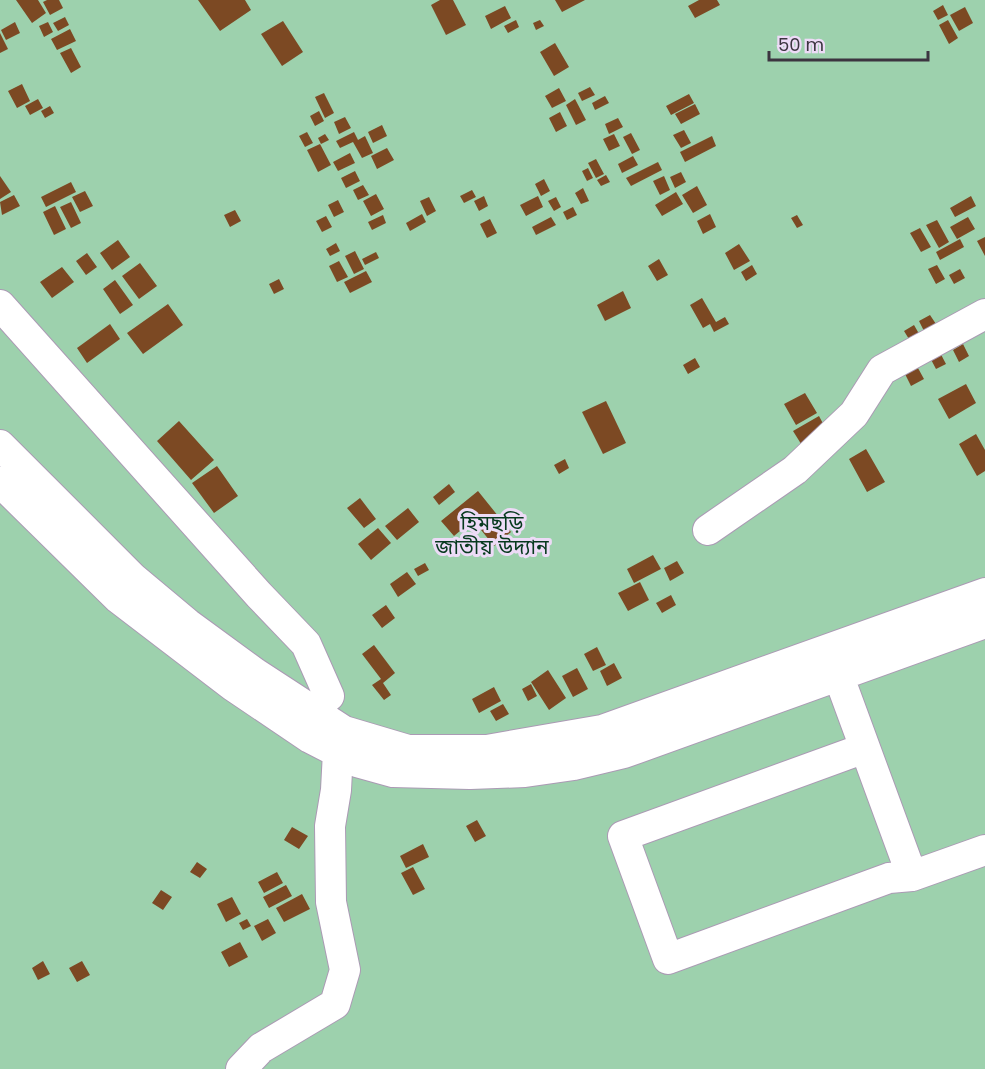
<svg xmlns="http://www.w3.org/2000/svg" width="985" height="1069" viewBox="0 0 985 1069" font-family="Poppins,'Noto Sans Bengali',sans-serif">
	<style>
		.green { fill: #9dd1ad }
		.building { fill: #7c4923 }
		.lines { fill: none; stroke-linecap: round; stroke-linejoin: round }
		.minor-casing { stroke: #ab9ab4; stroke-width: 32 }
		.minor { stroke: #fff; stroke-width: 30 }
		.labels { text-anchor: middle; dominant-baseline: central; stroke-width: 6; stroke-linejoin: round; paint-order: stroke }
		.park-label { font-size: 21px; fill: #07391e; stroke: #eddbf7 }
	</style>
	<rect width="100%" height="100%" fill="#eddbf7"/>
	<path class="green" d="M 0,0 L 985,0 L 985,1069 L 0,1069 Z"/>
	<path class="building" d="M 16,0 L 38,0 L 46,13 L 32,23 Z
		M 47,0 L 59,0 L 63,8 L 50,15 L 43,2 Z
		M 198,0 L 245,0 L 251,10 L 220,31 Z
		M 440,0 L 453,0 L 466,25 L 446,35 L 431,5 Z
		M 555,0 L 585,0 L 562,12 Z
		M 699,0 L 717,0 L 720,5 L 695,18 L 688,6 Z
		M 943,5 L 948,15 L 938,20 L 933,11 Z
		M 505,6 L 511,18 L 491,29 L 485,16 Z
		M 965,7 L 973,23 L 959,31 L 950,15 Z
		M 65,17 L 69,25 L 58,31 L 53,23 Z
		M 516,20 L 519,27 L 508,33 L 504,26 Z
		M 540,20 L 544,26 L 536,30 L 533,23 Z
		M 948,20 L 958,38 L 949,44 L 939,25 Z
		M 283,21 L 303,52 L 282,66 L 261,34 Z
		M 15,22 L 20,33 L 6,40 L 1,30 Z
		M 48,22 L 53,32 L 44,37 L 39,26 Z
		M 70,29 L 76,41 L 57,50 L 51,39 Z
		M 0,33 L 8,49 L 0,53 Z
		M 555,43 L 569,67 L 554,76 L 540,52 Z
		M 71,48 L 81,67 L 71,73 L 60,53 Z
		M 22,84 L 30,101 L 17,108 L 8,91 Z
		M 590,87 L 595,95 L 582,101 L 578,93 Z
		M 559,88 L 566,101 L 552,108 L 545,96 Z
		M 324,93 L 334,113 L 325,118 L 315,97 Z
		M 689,94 L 694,103 L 671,115 L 666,106 Z
		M 605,96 L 609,103 L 595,110 L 592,103 Z
		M 38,99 L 43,108 L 30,115 L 25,106 Z
		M 575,99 L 586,120 L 576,125 L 566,105 Z
		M 695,104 L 700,114 L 681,124 L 675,114 Z
		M 50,106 L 54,113 L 45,118 L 41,111 Z
		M 319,111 L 324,121 L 315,126 L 310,116 Z
		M 560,112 L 567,126 L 556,132 L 549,118 Z
		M 345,117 L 351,128 L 339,134 L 334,122 Z
		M 618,118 L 623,127 L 609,134 L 605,124 Z
		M 382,125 L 387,136 L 373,143 L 368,132 Z
		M 684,130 L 691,143 L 681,148 L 673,135 Z
		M 307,132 L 313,143 L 305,147 L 299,136 Z
		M 354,132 L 358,140 L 365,136 L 373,153 L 362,158 L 353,142 L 340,148 L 336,141 Z
		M 631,133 L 640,150 L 632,154 L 623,137 Z
		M 325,134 L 329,140 L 321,144 L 318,138 Z
		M 614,134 L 620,146 L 609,151 L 603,139 Z
		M 712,136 L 716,146 L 685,162 L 680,152 Z
		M 320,144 L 331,165 L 318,172 L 307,150 Z
		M 387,148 L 394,160 L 377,169 L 371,156 Z
		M 350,153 L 355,163 L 338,171 L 333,162 Z
		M 633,156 L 638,165 L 622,173 L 618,164 Z
		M 596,159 L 604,174 L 596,178 L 588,163 Z
		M 658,162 L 662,170 L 631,186 L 626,178 Z
		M 588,168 L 593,178 L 587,181 L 582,171 Z
		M 355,171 L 360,181 L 346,188 L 341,178 Z
		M 681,172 L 686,182 L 675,188 L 670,177 Z
		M 606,175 L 610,182 L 601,186 L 597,180 Z
		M 0,176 L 11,192 L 0,199 Z
		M 664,176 L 670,190 L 660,195 L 653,181 Z
		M 544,179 L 550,191 L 541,196 L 535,184 Z
		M 71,182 L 76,192 L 46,207 L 41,197 Z
		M 363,185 L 369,195 L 358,200 L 353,190 Z
		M 697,186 L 707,205 L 693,213 L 682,195 Z
		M 583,188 L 589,201 L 581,204 L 575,193 Z
		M 472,190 L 476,197 L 464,203 L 460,196 Z
		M 85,191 L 93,206 L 80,212 L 72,197 Z
		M 676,192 L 683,204 L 662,216 L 655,205 Z
		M 376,194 L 384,209 L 371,216 L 363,201 Z
		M 14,195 L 20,206 L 2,215 L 0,202 Z
		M 484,196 L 488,206 L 479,211 L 474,201 Z
		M 538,196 L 543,207 L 526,216 L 520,205 Z
		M 971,196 L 976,206 L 955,217 L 950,208 Z
		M 429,197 L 436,211 L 427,216 L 420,201 Z
		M 556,197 L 561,207 L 554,211 L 548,201 Z
		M 338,200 L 344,212 L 334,217 L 328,205 Z
		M 71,202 L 81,223 L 71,228 L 60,207 Z
		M 55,206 L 66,229 L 54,235 L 43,212 Z
		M 573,207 L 577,215 L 567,220 L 563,212 Z
		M 235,210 L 241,221 L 230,227 L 224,215 Z
		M 422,214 L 426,222 L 410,231 L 406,223 Z
		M 710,214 L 716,227 L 703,234 L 697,221 Z
		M 383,215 L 386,223 L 372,230 L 368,222 Z
		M 797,215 L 803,225 L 797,228 L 791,218 Z
		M 326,216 L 332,227 L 322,232 L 316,221 Z
		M 551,217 L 556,225 L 536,235 L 532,227 Z
		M 968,217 L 975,229 L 957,239 L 950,227 Z
		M 490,219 L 497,233 L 487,238 L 480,224 Z
		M 937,220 L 949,242 L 939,248 L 926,225 Z
		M 920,228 L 931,247 L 921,252 L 910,233 Z
		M 985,237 L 985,256 L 977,241 Z
		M 960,239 L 964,247 L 940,260 L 936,252 Z
		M 118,240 L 130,257 L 112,270 L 100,253 Z
		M 336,243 L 340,251 L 330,256 L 326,249 Z
		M 739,244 L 750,261 L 734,270 L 725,253 Z
		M 355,251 L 364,269 L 354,274 L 345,256 Z
		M 376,252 L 379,258 L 365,265 L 362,259 Z
		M 87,253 L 97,267 L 86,275 L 76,261 Z
		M 659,259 L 668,275 L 657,281 L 648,266 Z
		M 339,261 L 348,277 L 337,282 L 329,266 Z
		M 140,263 L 157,286 L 139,299 L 122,276 Z
		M 752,265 L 757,274 L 746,281 L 741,272 Z
		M 937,265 L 945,279 L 936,284 L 928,269 Z
		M 62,267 L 74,282 L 52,298 L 40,282 Z
		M 960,269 L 965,278 L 954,284 L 949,275 Z
		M 366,271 L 372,282 L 350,293 L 344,282 Z
		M 279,279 L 284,289 L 274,294 L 269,284 Z
		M 115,280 L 133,305 L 120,314 L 103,289 Z
		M 623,291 L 631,308 L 605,321 L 597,305 Z
		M 702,298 L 716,322 L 725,317 L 729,324 L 714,332 L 710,324 L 703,328 L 690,305 Z
		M 168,304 L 183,325 L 143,354 L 127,333 Z
		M 930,315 L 936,324 L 924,331 L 919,321 Z
		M 110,324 L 120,339 L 87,363 L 77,348 Z
		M 914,325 L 922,339 L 912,344 L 904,331 Z
		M 963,344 L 969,356 L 959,362 L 953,350 Z
		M 936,345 L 946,364 L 936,369 L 926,350 Z
		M 695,358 L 700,367 L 688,374 L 683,365 Z
		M 913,359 L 924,379 L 911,386 L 901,366 Z
		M 966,384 L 976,403 L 949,419 L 938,399 Z
		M 805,393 L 817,413 L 796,425 L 784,404 Z
		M 606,401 L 626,443 L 603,454 L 582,412 Z
		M 819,416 L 828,433 L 803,447 L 793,431 Z
		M 179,421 L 214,460 L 191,480 L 157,441 Z
		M 976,434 L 985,450 L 985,471 L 977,476 L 959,444 Z
		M 866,449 L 885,482 L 867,492 L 849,459 Z
		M 565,459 L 569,468 L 559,474 L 554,465 Z
		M 217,466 L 238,496 L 214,513 L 192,483 Z
		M 449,484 L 455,492 L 439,505 L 433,497 Z
		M 478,491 L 511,532 L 494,546 L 473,520 L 454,536 L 441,521 Z
		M 360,498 L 376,519 L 364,528 L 347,508 Z
		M 408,508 L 419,522 L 397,540 L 385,526 Z
		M 378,528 L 391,543 L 371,560 L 358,544 Z
		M 653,555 L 661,569 L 634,583 L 627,569 Z
		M 677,561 L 684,573 L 670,581 L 664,568 Z
		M 425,563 L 429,570 L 418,576 L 414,569 Z
		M 407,572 L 416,584 L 398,597 L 390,584 Z
		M 640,582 L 649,600 L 628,611 L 618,593 Z
		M 671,595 L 676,605 L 662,613 L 656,603 Z
		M 386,605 L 395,618 L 382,628 L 372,615 Z
		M 374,645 L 395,673 L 383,683 L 391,695 L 384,700 L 372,685 L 381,679 L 362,654 Z
		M 597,647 L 606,665 L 593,671 L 584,654 Z
		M 614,663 L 622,678 L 607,686 L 600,671 Z
		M 577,668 L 588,689 L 573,697 L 562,676 Z
		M 548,670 L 566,698 L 549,710 L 531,682 Z
		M 531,684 L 537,696 L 528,701 L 522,689 Z
		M 494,687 L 501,701 L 479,713 L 472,699 Z
		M 503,704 L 509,714 L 496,721 L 490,711 Z
		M 477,820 L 486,836 L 475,842 L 466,826 Z
		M 292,827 L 308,836 L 299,849 L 284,840 Z
		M 423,844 L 429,857 L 406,868 L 400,856 Z
		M 197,862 L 207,869 L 200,878 L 190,872 Z
		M 413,867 L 425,889 L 413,895 L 401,873 Z
		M 277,872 L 283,883 L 264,893 L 258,882 Z
		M 286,885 L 292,896 L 269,908 L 263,897 Z
		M 161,890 L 172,897 L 163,910 L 152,903 Z
		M 302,894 L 310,909 L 284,922 L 276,908 Z
		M 232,897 L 241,914 L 226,922 L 217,904 Z
		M 247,919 L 251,926 L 243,930 L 239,923 Z
		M 268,919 L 276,933 L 262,941 L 254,926 Z
		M 240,942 L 248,957 L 229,967 L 221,952 Z
		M 43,961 L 50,974 L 38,980 L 32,968 Z
		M 82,961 L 90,975 L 77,982 L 69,968 Z"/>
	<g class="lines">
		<defs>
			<path id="minor" d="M 0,305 L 259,595 L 306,644 L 329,696
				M 0,445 L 133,578 L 188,624 L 255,673 L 344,731 L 408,750 L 487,750 L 602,730 L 985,593
				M 0,482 L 118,598 L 233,686 L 310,738 L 357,762 L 393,772 L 470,774 L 525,772 L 574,765 L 624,753 L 985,623
				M 708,530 L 795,470 L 854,414 L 882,370 L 985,314
				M 832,658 L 912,876 L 985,850
				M 865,748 L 623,836 L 668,959 L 889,878 L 912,876
				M 241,1069 L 261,1048 L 335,1004 L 345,970 L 331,902 L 330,826 L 336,790 L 338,752"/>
		</defs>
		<use href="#minor" class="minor-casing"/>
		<use href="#minor" class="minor"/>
	</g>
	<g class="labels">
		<g class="park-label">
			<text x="492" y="522">হিমছড়ি<tspan x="492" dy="24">জাতীয় উদ্যান</tspan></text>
		</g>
	</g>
	<path d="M769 51v9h159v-9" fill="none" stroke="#3c3540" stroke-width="3"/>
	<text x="778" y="51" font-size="18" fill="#3c3540" stroke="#eddbf7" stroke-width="4.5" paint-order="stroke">50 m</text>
</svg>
